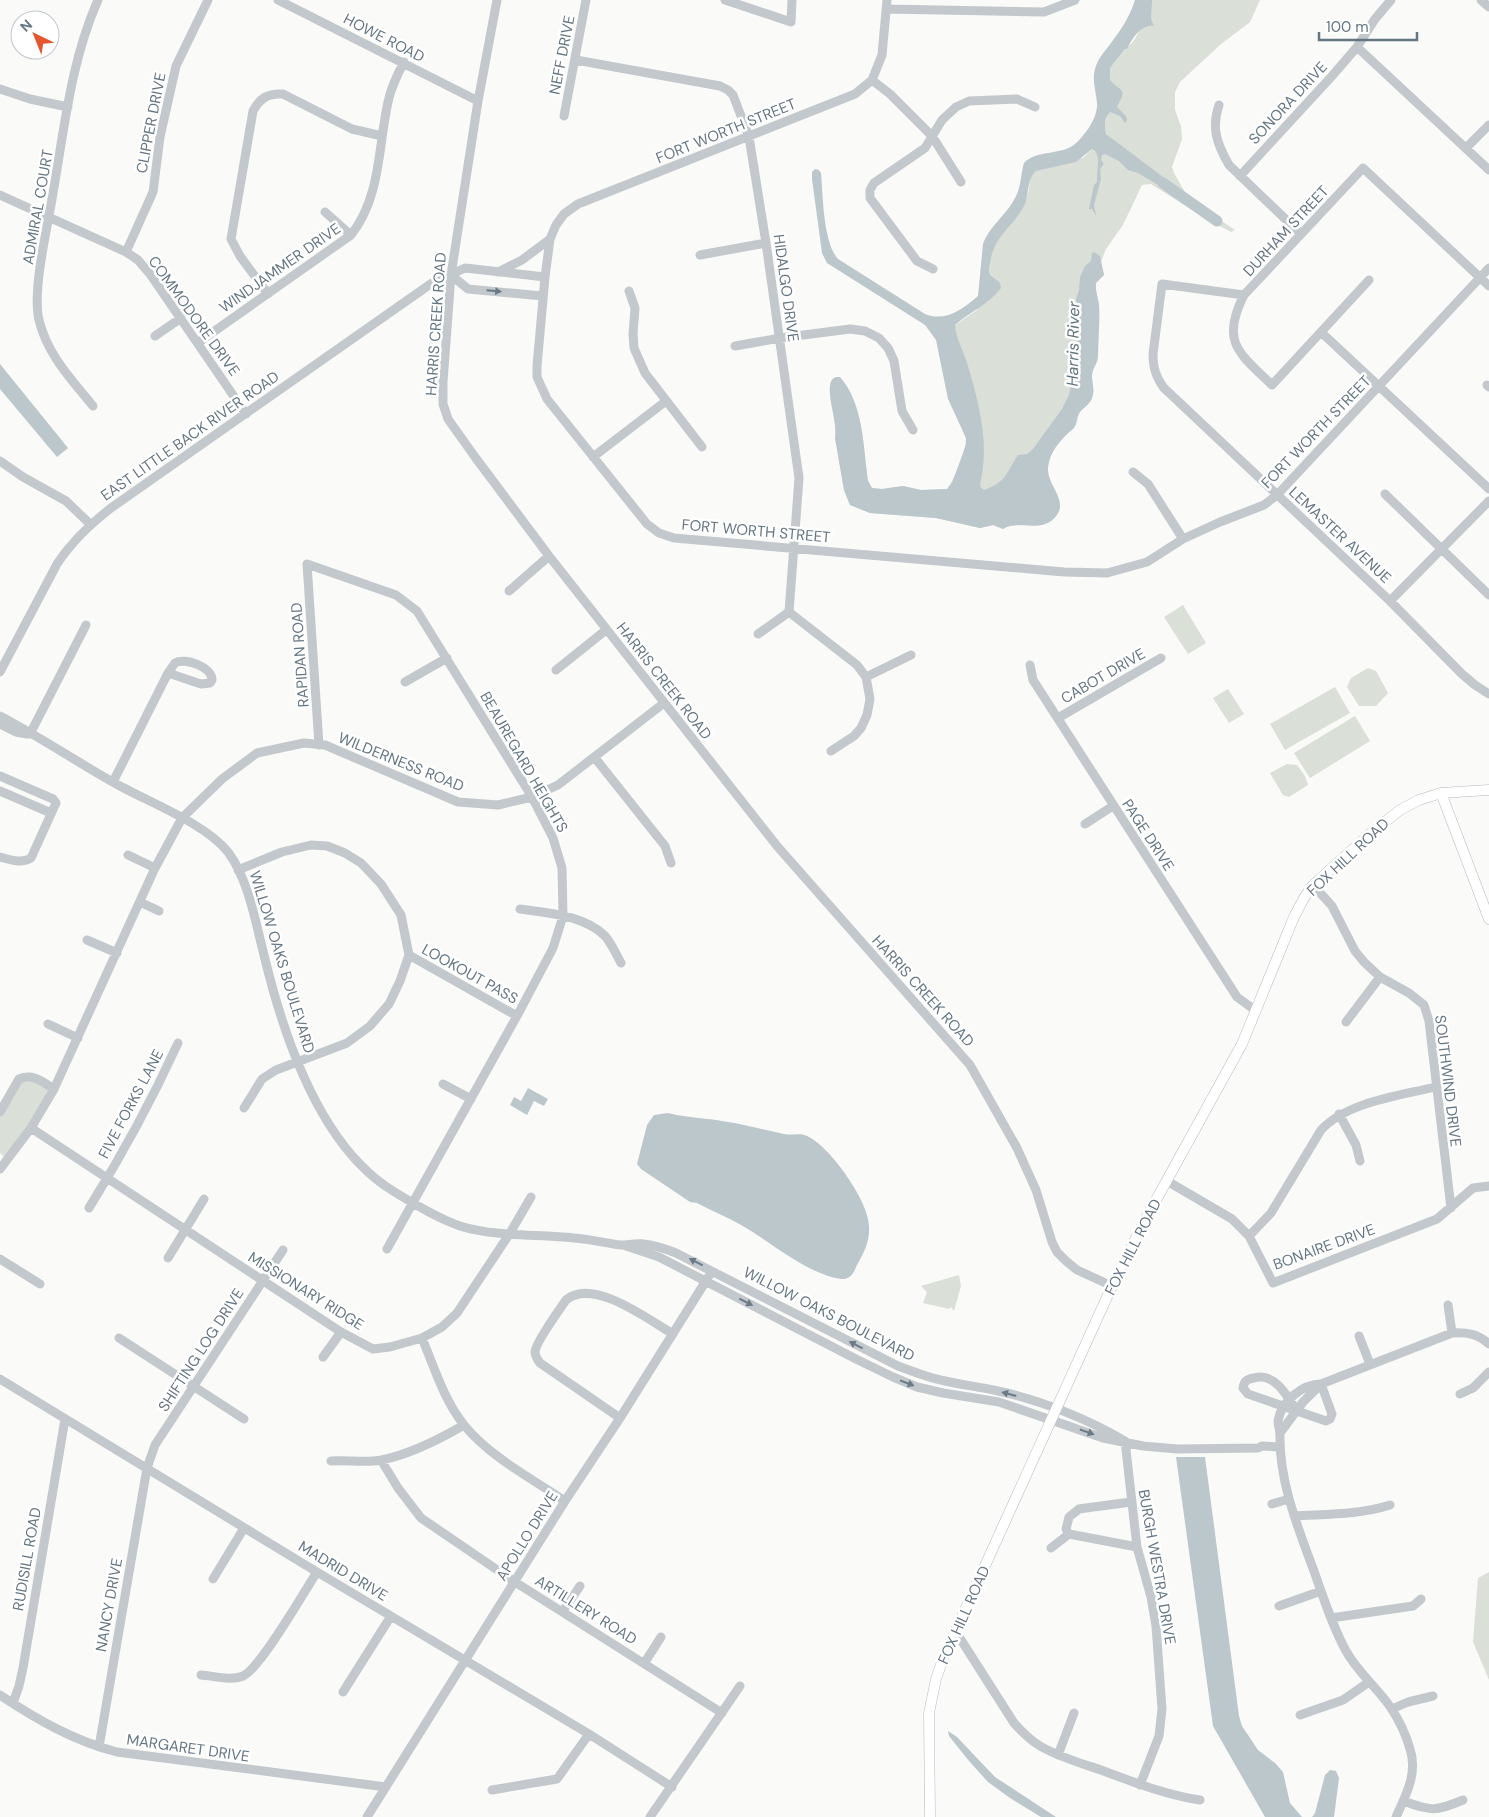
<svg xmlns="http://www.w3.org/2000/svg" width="1489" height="1817" viewBox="0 0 1489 1817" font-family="'DM Sans',sans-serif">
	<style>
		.green { fill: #dadfd7 }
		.water { fill: #bbc7cb }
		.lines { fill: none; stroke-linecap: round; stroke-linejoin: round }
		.river { stroke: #bbc7cb; stroke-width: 11 }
		.major-casing { stroke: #b5babe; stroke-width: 11 }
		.minor { stroke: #c3c8cc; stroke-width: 9 }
		.major { stroke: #fff; stroke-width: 10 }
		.oneway { fill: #6a7a87 }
		.labels { text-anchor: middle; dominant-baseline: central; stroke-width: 5; stroke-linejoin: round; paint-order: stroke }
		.street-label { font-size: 15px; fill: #657683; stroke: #fff }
		.water-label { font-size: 16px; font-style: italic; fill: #60757c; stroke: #fff }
	</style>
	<rect width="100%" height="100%" fill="#fafaf8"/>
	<path class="green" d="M 1152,0 L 1260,0 L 1250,22 L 1220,45 L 1180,82 L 1175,92 L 1175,110 L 1181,126 L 1182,139 L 1172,167 L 1174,173 L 1189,199 L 1235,230 L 1231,232 L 1203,217 L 1151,184 L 1142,185 L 1123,225 L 1106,249 L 1101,262 L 1104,275 L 1096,283 C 1095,291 1098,297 1099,305 C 1100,322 1098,341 1098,358 C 1097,365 1092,369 1092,376 C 1092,385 1095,389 1092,398 C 1089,405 1084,407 1080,412 C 1077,417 1078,422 1075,426 C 1074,429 1069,432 1067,434 C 1057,444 1050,453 1048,467 C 1046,485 1069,500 1056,516 C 1042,534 1019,519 1003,529 L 993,525 L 980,528 L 936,518 L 870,513 L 850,505 L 844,490 L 835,438 C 838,423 826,394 831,382 C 833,377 836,377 840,377 C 864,405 863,447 868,481 L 872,488 L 882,489 L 903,486 L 921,490 L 947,489 C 955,479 966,450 966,438 L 981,496 L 957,405 L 955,325 L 977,310 L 992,281 C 989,271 988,260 991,250 C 997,236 1011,226 1019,213 C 1022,209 1024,204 1026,199 C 1031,190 1027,178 1036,171 L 1083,158 L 1092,149 L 1122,147 L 1105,133 L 1104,128 L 1108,114 L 1106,85 L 1110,68 L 1125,49 L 1133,42 L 1140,30 Z
		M 1183,605 L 1206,643 L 1188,654 L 1164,617 Z
		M 1368,668 L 1376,671 L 1388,693 L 1376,706 L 1359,706 L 1347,687 L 1351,678 Z
		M 1335,687 L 1350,713 L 1285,750 L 1270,724 Z
		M 1228,689 L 1244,714 L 1229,723 L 1213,698 Z
		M 1355,716 L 1370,741 L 1310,778 L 1294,753 Z
		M 1287,764 L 1297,765 L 1305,776 L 1308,785 L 1289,797 L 1283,795 L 1270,773 Z
		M 29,1076 L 54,1089 L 6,1159 L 0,1153 L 0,1112 L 19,1079 Z
		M 959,1275 L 961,1286 L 954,1311 L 951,1307 L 949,1309 L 923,1303 L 927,1292 L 921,1286 Z
		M 1489,1572 L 1489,1680 L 1473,1642 L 1478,1578 Z"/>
	<path class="water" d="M 1135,0 L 1152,0 L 1151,19 L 1154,26 C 1141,24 1132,39 1127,49 L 1125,49 L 1110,68 L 1110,80 C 1123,94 1127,87 1117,107 L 1126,116 L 1127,120 L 1125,123 L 1120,116 L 1110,112 C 1105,117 1104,127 1106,134 L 1171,183 L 1176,190 L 1175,197 L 1155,183 L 1138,173 L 1128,170 L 1119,161 L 1105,154 L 1102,155 L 1101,160 L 1104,164 L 1100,169 L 1101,179 L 1094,205 L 1096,216 L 1092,209 L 1089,209 L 1094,185 L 1097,182 C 1096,172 1101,158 1095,151 L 1092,149 L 1076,162 L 1036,171 C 1027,179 1029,193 1025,204 C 1013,228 993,235 990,264 C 989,268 989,273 991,276 C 993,278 998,280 1000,283 L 1001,288 C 989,304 970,312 955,325 C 956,339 964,352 968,366 C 979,404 990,444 980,484 L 981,488 L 984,490 C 1007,482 1007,471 1018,455 L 1027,454 L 1033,449 L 1062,409 L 1069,395 L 1075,363 L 1079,357 L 1077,343 L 1076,299 L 1079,290 L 1080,277 L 1085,266 L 1091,261 L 1092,253 L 1094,252 L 1100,256 L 1104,275 L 1096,283 C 1095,291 1098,297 1099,305 C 1100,321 1098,338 1098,355 C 1098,363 1092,368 1092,376 C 1092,385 1095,389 1092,398 C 1089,405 1084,407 1080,412 C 1076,417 1077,422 1075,426 C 1074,429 1069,432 1067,434 C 1057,444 1050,453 1048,467 C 1046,485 1069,500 1056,516 C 1041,535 1019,518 1003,529 L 993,525 L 980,528 L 936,518 L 870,513 L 850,505 L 844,490 L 835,438 C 838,422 826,394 831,382 C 833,377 836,377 840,377 C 864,405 863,447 868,481 L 872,488 L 882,489 L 903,486 L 921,490 L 947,489 L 952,483 L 966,445 L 966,438 L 948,399 L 936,340 L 925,325 L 827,263 L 822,253 L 812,179 L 812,172 L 815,169 L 819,170 L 821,173 C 823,196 823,242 838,259 L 925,314 C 945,322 962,310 978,296 L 983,244 C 990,225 1009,213 1017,194 C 1021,185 1021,173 1024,163 C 1037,149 1063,156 1076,143 C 1086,134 1098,117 1097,103 C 1096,90 1091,79 1096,66 C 1099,57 1105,51 1111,43 C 1121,30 1130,16 1135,0 Z
		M 0,364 L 68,448 L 57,457 L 0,389 Z
		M 528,1088 L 548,1099 L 544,1106 L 534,1101 L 527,1115 L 510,1105 L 514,1097 L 521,1101 Z
		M 668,1113 C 688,1118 708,1118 728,1122 C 747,1125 765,1130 784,1134 C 793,1136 800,1132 809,1137 C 831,1148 869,1202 869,1226 C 870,1241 864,1253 857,1265 C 854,1272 851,1280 841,1279 C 807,1274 771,1242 741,1225 C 727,1217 712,1211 697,1203 L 690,1202 L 641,1169 L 637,1164 L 647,1125 L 654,1115 Z
		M 1176,1457 L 1205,1457 L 1239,1716 L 1242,1726 L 1258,1750 L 1275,1763 L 1283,1772 L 1290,1803 L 1302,1817 L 1265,1817 L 1213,1726 Z
		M 948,1731 L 957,1737 L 995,1777 L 1056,1817 L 1041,1817 L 1010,1798 L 988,1782 L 969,1761 L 949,1736 Z
		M 1330,1770 L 1336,1771 L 1339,1778 L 1334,1817 L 1312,1817 L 1315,1813 L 1325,1775 Z"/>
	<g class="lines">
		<path class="river" d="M 1163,183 L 1217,221"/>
		<defs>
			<path id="major" d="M 1441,793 L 1489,919
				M 930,1817 L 929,1713 L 936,1679 L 944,1656 L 1112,1286 L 1145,1220 L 1242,1044 L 1294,917 L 1304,898 L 1313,885 L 1372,832 L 1400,810 L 1419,800 L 1441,793 L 1489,790"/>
		</defs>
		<use href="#major" class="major-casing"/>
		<path class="minor" d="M 278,0 L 478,101
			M 497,0 L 478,101 L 451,275 L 443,382 L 443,404 L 448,419 L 475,457 L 549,556 L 777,846 L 970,1065 L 1017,1148 L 1026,1168 L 1036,1190 L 1052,1242 L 1057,1252 L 1066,1261 L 1077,1270 L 1112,1286
			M 725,0 L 791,22 L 792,0
			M 887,0 L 882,55 L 872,80 L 855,94 L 578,204 L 564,214 L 556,225 L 550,239 L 545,277 L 537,366 L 537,377 L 547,399 L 647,524 L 659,533 L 674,538 L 1064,572 L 1107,573 L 1147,562 L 1183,539 L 1220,522 L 1264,505 L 1277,495 L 1489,268
			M 1481,0 L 1489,7
			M 887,9 L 1044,12 L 1075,0
			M 1357,47 L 1489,170
			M 576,60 L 720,86 L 728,90 L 733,95 L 749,137 L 766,243 L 799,478 L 789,612 L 758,634
			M 872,80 L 890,94 L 932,136 L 961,182
			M 0,89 L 30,99 L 68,107
			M 1219,105 C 1211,128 1217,144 1229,165 L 1301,234
			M 564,116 L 586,0
			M 1466,148 L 1489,125
			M 1240,176 L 1332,76 L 1357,47 L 1375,19 L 1391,0
			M 0,195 L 126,252 L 138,260 L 150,274 L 246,414
			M 325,212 L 351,235
			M 126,252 L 153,192 L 160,137 L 176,66 L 208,0
			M 700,255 L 766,243
			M 933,269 L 917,261 L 870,198 L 870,190 L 874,183 L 925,148 L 942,120 L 956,107 L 969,101 L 1017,99 L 1035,107
			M 498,272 L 522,260 L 550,239
			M 451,275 L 468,289 L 543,296
			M 1489,286 L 1363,168 L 1244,295 L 1162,284 L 1153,354 C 1153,368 1156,377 1164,388 L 1390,601 L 1462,674 L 1475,685 L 1489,694
			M 629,291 L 635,308 L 633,334 L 634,348 L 645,373 L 702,447
			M 268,294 L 240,256 L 231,239 L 253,111 C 260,98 268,93 283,94 L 352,129 L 382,136
			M 1244,295 C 1220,342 1239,353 1272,385 L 1369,280
			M 1322,333 L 1489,489
			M 155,336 L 181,318
			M 199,342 L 351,235 C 381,197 378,147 388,102 C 391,87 397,75 404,62
			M 735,346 L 780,338 L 850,329 L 865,331 L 879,338 L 888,348 L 894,361 L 902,411 L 913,430
			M 1487,385 L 1489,387
			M 93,406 C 71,379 47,354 39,320 C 32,291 47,230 52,199 C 64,132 70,63 98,0
			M 593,457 L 666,401
			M 0,461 L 23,477 L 66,501 L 90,524
			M 1133,472 L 1148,484 L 1183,539
			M 1385,494 L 1489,595
			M 509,591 L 549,556
			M 1390,601 L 1489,501
			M 789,612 L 857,665 L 866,677 L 870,699 L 867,715 L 861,728 L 854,736 L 831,751
			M 1030,665 L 1033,680 L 1237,997 L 1256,1011
			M 556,670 L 606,630
			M 0,672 L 57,564 C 72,541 89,525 111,508 L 432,283 L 465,268 L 545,277
			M 866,677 L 911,655
			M 405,682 L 447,658
			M 0,716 C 38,736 74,760 111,781 C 145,801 204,822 228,852 C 249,880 256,925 265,959 C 284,1037 321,1147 393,1191 C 414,1204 437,1218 460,1226 C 495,1237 537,1234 574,1238 C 589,1239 605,1243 621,1245 C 628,1245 636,1243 644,1244 C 655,1245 666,1249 676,1253 L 898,1366 C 914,1372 929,1378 945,1381 C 963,1385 981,1387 998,1391 C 1040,1400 1088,1419 1125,1441
			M 1058,718 L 1161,658
			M 0,724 L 16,732 L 27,734
			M 30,734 L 86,625
			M 319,745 L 307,564 L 396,595 L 417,611 L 532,797 L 553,838 L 562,868 L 563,916 L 553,948 L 517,1016 L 387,1249
			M 595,758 L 665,846 L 671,863
			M 0,776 L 53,799 L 56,803 L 31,858 C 21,864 11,860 0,857
			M 113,782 L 168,673 L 175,663 C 185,657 212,667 212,680 L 210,683 L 201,684 L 168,673
			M 0,791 L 51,813
			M 1085,824 L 1113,806
			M 128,855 L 155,868
			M 238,870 L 282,852 L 311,845 L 327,846 L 345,853 L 361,863 L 381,884 L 401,915 L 409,955 L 400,981 L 389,1004 L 370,1026 L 347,1043 L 276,1070 L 262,1079 L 244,1108
			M 1313,885 L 1332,906 L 1355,951 L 1364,962 L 1380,977 L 1409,993 L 1424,1005 L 1429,1021 L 1451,1208
			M 140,902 L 159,911
			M 520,909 C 548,913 584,915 605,936 C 612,944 616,954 621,963
			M 87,940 L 117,953
			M 409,955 L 517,1016
			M 1346,1022 L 1380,977
			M 48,1024 L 78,1038
			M 443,1084 L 471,1099
			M 0,1112 L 19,1079 C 33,1073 43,1082 54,1089
			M 1339,1114 L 1356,1145 L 1360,1161
			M 31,1128 L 341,1332 L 373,1349 L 390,1347 L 422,1338 L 442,1327 L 457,1313 L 510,1233 L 531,1197
			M 0,1169 L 31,1128 L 54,1089 L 155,868 L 182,818 L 222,779 L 257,753 L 304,743 L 325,745 L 458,802 L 498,805 L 532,797 L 558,785 L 664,703
			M 1167,1181 L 1232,1219 L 1249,1236 L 1273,1283 L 1437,1219 L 1473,1188 L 1489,1186
			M 89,1208 C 122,1155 152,1100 178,1043
			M 1249,1236 L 1271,1213 L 1321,1130 C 1347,1102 1399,1096 1435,1087
			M 626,1246 L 659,1257 L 856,1359 L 893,1377 L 917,1387 L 943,1393 L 999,1402 L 1103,1438 L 1143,1446 L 1177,1449 L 1258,1448 L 1262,1446 L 1279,1447
			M 168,1258 L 204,1199
			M 0,1259 L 40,1284
			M 1448,1305 L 1452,1333
			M 1359,1336 L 1370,1364
			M 119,1338 L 244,1419
			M 422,1338 C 434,1367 444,1400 464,1425 C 490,1457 531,1478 565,1501
			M 323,1357 L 341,1332
			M 0,1379 L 317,1572 L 589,1734 L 672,1787
			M 1460,1394 L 1473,1388 L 1489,1372
			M 1296,1410 C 1287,1395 1274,1372 1254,1378 C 1247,1379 1244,1381 1243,1388 L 1248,1394 L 1326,1421 L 1330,1419 L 1332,1414 L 1321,1384
			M 620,1418 L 540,1363 C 537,1359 535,1356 535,1352 C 535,1343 560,1309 566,1300 C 593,1277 649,1320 673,1334
			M 1280,1433 L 1303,1402 L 1321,1384
			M 1125,1441 L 1137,1547 L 1151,1597 L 1156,1626 L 1162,1709 L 1159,1736 L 1140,1785
			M 381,1460 L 398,1488 L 421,1518 L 515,1582 L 722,1713
			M 331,1461 C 347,1460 366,1463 382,1460 C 410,1454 440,1439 464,1425
			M 1131,1502 L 1086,1508 L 1079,1509 L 1069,1517 L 1066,1529 L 1069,1534 L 1137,1547
			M 1272,1504 L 1289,1499
			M 1294,1516 C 1326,1514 1359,1515 1390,1505
			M 1051,1548 L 1069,1534
			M 213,1579 L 244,1528
			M 1279,1606 L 1321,1591
			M 563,1611 L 580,1586
			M 1331,1618 L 1413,1606 L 1421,1599
			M 956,1632 L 1014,1723 C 1022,1732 1030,1740 1040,1746 C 1059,1757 1080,1763 1101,1770 C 1133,1782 1166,1795 1200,1800
			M 645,1662 L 661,1637
			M 201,1675 C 214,1676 231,1681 243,1676 C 260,1669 304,1592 317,1572
			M 343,1692 L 391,1616
			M 0,1695 C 36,1719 74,1741 117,1752 L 386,1787
			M 13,1703 L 19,1686 L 23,1668 L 65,1419
			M 1392,1709 L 1408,1702 L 1433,1696
			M 1300,1715 L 1343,1700 L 1369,1682
			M 99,1747 L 147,1468 L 155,1445 L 283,1250
			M 1058,1755 L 1074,1713
			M 492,1790 L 557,1779 L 589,1734
			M 1403,1801 C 1432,1811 1435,1812 1463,1800
			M 367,1817 L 565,1501 L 620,1418 L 709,1276
			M 650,1817 L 740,1686
			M 1396,1817 C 1406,1795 1418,1773 1410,1749 C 1406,1735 1399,1720 1391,1708 C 1378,1688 1358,1673 1346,1651 C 1333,1627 1324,1600 1315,1574 C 1299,1530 1279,1483 1280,1435 C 1280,1430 1278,1425 1278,1421 C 1281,1401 1303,1384 1321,1384 L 1452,1333 C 1467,1332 1478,1334 1489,1344"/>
		<use href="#major" class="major"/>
	</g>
	<defs><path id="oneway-solid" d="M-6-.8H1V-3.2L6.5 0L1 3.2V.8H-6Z" transform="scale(1.25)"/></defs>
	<g class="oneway">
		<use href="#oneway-solid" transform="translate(494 291) rotate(5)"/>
		<use href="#oneway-solid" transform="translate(696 1262) rotate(-153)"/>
		<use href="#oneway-solid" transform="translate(746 1302) rotate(27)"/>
		<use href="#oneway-solid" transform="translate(856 1345) rotate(-153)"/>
		<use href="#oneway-solid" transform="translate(907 1383) rotate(21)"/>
		<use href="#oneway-solid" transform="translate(1009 1394) rotate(-165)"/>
		<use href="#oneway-solid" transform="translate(1087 1432) rotate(19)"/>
	</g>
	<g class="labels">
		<g class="street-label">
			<text transform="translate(384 38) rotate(27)">HOWE ROAD</text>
			<text transform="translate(562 55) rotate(-79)">NEFF DRIVE</text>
			<text transform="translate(1288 103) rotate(-47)">SONORA DRIVE</text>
			<text transform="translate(151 123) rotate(-79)">CLIPPER DRIVE</text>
			<text transform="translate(726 131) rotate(-22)">FORT WORTH STREET</text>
			<text transform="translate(38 207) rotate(-80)">ADMIRAL COURT</text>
			<text transform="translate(1286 231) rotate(-47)">DURHAM STREET</text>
			<text transform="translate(280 268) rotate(-35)">WINDJAMMER DRIVE</text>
			<text transform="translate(786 288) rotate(82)">HIDALGO DRIVE</text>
			<text transform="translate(194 316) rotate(54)">COMMODORE DRIVE</text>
			<text transform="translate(436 324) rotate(-86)">HARRIS CREEK ROAD</text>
			<text transform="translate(1316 432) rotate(-46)">FORT WORTH STREET</text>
			<text transform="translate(190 436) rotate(-35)">EAST LITTLE BACK RIVER ROAD</text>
			<text transform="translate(756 531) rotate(5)">FORT WORTH STREET</text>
			<text transform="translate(1340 535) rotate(43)">LEMASTER AVENUE</text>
			<text transform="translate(300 655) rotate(-94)">RAPIDAN ROAD</text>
			<text transform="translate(1103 676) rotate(-30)">CABOT DRIVE</text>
			<text transform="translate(664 681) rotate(52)">HARRIS CREEK ROAD</text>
			<text transform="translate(401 762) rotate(22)">WILDERNESS ROAD</text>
			<text transform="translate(524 762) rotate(60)">BEAUREGARD HEIGHTS</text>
			<text transform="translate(1148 835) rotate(57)">PAGE DRIVE</text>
			<text transform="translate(1348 857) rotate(-43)">FOX HILL ROAD</text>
			<text transform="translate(282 962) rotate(73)">WILLOW OAKS BOULEVARD</text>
			<text transform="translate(470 974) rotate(29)">LOOKOUT PASS</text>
			<text transform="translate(923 991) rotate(48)">HARRIS CREEK ROAD</text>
			<text transform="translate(1448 1081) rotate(83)">SOUTHWIND DRIVE</text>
			<text transform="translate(131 1104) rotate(-62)">FIVE FORKS LANE</text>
			<text transform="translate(1133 1247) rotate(-63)">FOX HILL ROAD</text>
			<text transform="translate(1324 1247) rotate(-20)">BONAIRE DRIVE</text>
			<text transform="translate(306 1291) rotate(32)">MISSIONARY RIDGE</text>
			<text transform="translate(829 1314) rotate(27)">WILLOW OAKS BOULEVARD</text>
			<text transform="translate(201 1350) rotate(-57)">SHIFTING LOG DRIVE</text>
			<text transform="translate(527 1536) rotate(-58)">APOLLO DRIVE</text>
			<text transform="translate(27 1559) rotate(-80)">RUDISILL ROAD</text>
			<text transform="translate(1157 1567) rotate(80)">BURGH WESTRA DRIVE</text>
			<text transform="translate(343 1571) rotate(31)">MADRID DRIVE</text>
			<text transform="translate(109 1605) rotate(-80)">NANCY DRIVE</text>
			<text transform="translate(586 1610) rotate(32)">ARTILLERY ROAD</text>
			<text transform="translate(964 1615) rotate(-66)">FOX HILL ROAD</text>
			<text transform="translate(188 1748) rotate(8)">MARGARET DRIVE</text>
		</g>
		<g class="water-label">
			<text transform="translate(1073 344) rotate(-89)">Harris River</text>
		</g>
	</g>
	<g transform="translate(35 35) rotate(317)"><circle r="24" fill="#ffffff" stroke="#c1c8cd"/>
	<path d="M0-4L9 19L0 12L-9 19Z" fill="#e4572e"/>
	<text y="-8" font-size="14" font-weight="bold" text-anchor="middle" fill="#657683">N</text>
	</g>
	<path d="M1319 32v8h98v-8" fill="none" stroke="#657683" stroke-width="2.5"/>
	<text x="1326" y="32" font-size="15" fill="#657683" stroke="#ffffff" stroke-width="4" paint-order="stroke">100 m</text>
</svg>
